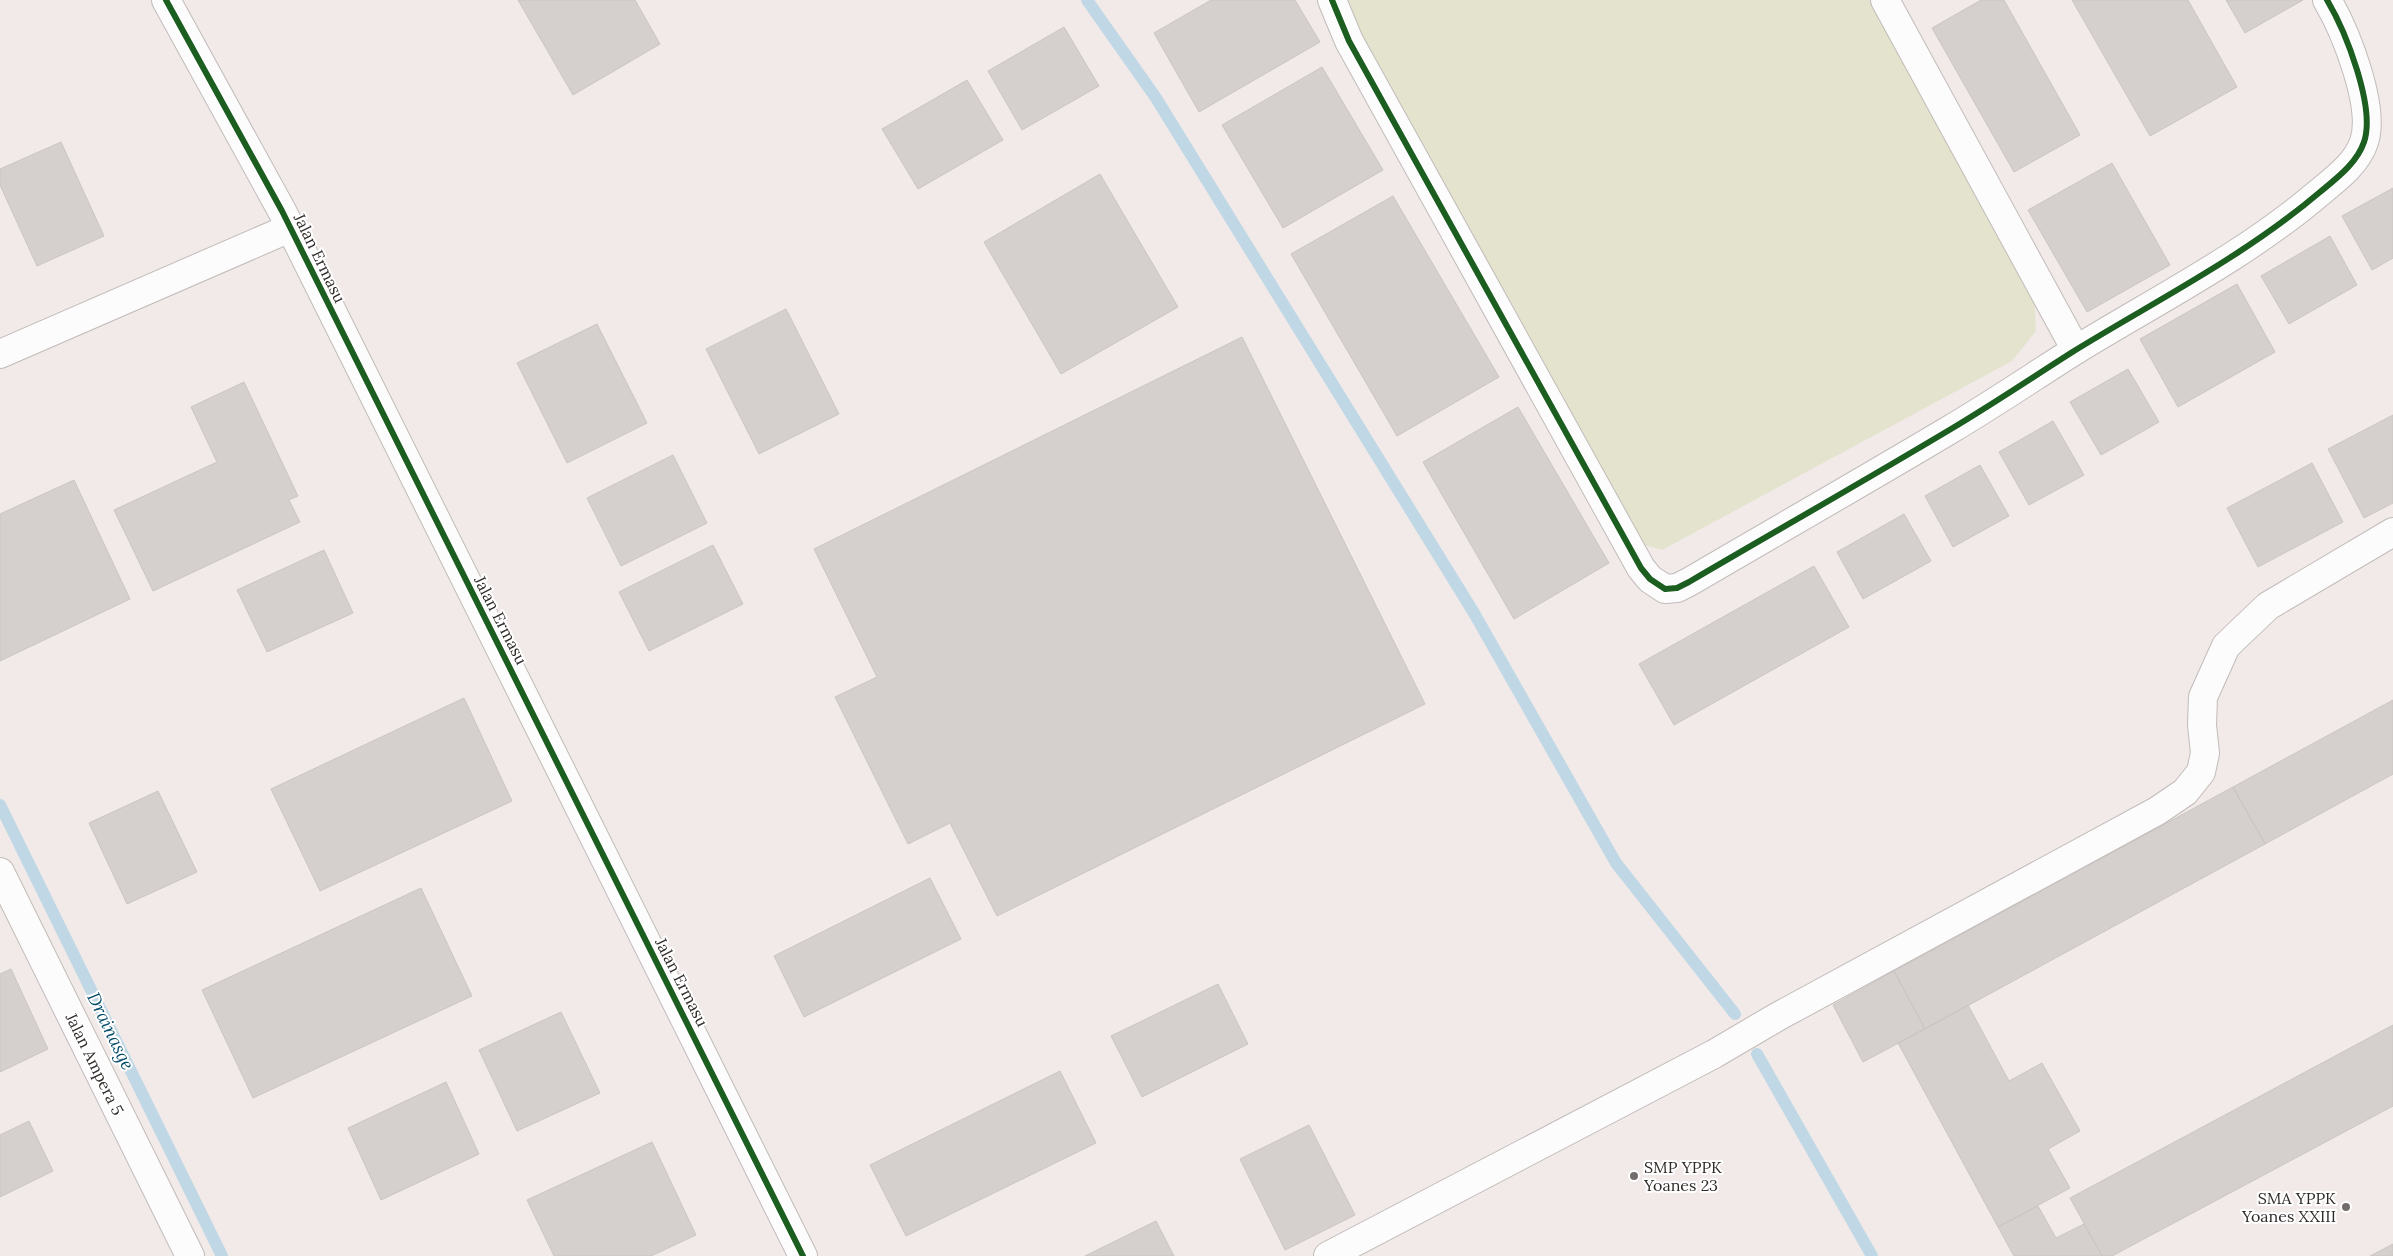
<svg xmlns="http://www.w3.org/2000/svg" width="2393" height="1256" viewBox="0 0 2393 1256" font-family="Lora,serif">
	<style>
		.green { fill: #e3e3ce }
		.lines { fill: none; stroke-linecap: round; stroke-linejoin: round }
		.stream { stroke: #c0d8e5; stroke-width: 12 }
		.building { fill: #d5d0ce; stroke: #cac5c3 }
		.street-casing { stroke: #c1bbb9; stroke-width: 30 }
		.secondary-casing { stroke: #c1bbb9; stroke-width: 30 }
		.street { stroke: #fdfcfc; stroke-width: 28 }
		.secondary { stroke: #fdfcfc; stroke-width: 28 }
		.cycleway-casing { stroke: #fff; stroke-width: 9 }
		.cycleway { stroke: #1b5e20; stroke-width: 6 }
		.poi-dot { fill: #736e6c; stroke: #fff; stroke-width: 2 }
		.labels { text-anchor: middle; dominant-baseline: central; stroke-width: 4; stroke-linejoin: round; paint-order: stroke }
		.street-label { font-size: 16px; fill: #2f2b29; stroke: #fff }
		.poi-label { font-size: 16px; fill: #2f2b29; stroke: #fff; text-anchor: start }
		.water-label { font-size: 18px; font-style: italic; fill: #064d6a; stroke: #fff }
	</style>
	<rect width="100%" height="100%" fill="#f1eae8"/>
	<path class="green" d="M 1348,0 L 1878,0 L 2034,288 L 2036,331 L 2012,361 L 1662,550 L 1634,542 L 1353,28 Z"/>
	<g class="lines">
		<path class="stream" d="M 1087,0 L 1156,98 L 1474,613 L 1616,863 L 1735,1014
			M 0,805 L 222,1256
			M 1757,1054 L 1872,1256"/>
	</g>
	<path class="building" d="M 518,0 L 635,0 L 660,44 L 573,95 Z
		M 1211,0 L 1295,0 L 1320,42 L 1199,112 L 1154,33 Z
		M 1981,0 L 2004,0 L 2080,135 L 2014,172 L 1932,28 Z
		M 2072,0 L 2188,0 L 2237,87 L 2150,136 Z
		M 2226,0 L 2303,0 L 2245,33 Z
		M 1064,27 L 1099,86 L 1022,130 L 988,71 Z
		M 1322,67 L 1383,170 L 1283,228 L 1222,125 Z
		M 967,80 L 1003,140 L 918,189 L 882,129 Z
		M 61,142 L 104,236 L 37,266 L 0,185 L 0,169 Z
		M 2112,163 L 2170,265 L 2087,312 L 2028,210 Z
		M 1100,174 L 1178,307 L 1061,374 L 984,242 Z
		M 2393,188 L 2393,258 L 2372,270 L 2342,216 Z
		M 1393,196 L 1499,377 L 1397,436 L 1291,254 Z
		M 2330,236 L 2357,285 L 2289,324 L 2261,276 Z
		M 2237,284 L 2275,352 L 2178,407 L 2140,339 Z
		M 786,309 L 839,414 L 759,454 L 706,349 Z
		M 597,324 L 647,423 L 567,463 L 517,363 Z
		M 1242,337 L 1425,704 L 997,916 L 950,823 L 908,844 L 835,697 L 877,677 L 814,549 Z
		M 2128,369 L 2159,422 L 2101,455 L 2070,402 Z
		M 244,382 L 298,496 L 289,500 L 300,522 L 153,591 L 114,510 L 217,462 L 191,407 Z
		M 1518,407 L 1609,563 L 1514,619 L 1423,462 Z
		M 2393,415 L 2393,503 L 2364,518 L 2328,449 Z
		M 2053,421 L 2084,475 L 2029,505 L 1999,452 Z
		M 673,455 L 707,523 L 621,566 L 587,498 Z
		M 2312,463 L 2343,522 L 2258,567 L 2227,508 Z
		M 1980,465 L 2009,516 L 1953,547 L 1925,496 Z
		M 74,480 L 130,599 L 0,661 L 0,514 Z
		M 1904,514 L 1931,561 L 1863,599 L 1837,552 Z
		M 713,545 L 743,604 L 649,651 L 619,592 Z
		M 324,550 L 353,613 L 267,652 L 237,590 Z
		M 1814,566 L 1849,627 L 1674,725 L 1639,664 Z
		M 464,698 L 512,801 L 320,891 L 271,789 Z
		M 2393,700 L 2393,774 L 2265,844 L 2233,787 Z
		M 2233,787 L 2265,844 L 1925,1029 L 1894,971 Z
		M 158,791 L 197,872 L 127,904 L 89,823 Z
		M 930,878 L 961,939 L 804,1017 L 774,956 Z
		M 421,888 L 472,996 L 253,1098 L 202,990 Z
		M 11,969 L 48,1049 L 0,1072 L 0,974 Z
		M 1894,971 L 1925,1029 L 1863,1062 L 1833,1005 Z
		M 1218,984 L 1248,1044 L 1142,1097 L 1111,1036 Z
		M 1968,1005 L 2009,1081 L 2042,1063 L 2080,1131 L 2048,1149 L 2070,1188 L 1998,1227 L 1898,1043 Z
		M 561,1012 L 600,1093 L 517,1131 L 479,1050 Z
		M 2393,1025 L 2393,1106 L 2112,1256 L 2102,1256 L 2070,1198 Z
		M 1060,1071 L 1096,1143 L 906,1236 L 870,1165 Z
		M 446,1082 L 479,1154 L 381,1200 L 348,1128 Z
		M 29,1121 L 53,1171 L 0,1197 L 0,1135 Z
		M 1309,1125 L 1355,1215 L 1285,1250 L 1240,1159 Z
		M 652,1142 L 696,1235 L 651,1256 L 554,1256 L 527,1200 Z
		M 2038,1206 L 2056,1238 L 2084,1224 L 2102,1256 L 2014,1256 L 1998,1227 Z
		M 1156,1221 L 1174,1256 L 1085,1256 Z
		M 2393,1244 L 2393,1256 L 2370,1256 Z"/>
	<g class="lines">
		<defs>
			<path id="street" d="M 1332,0 L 1349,41 L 1641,568 L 1650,579 L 1665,589 L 1677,588 L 1689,582 C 1776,531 1864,481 1951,429 C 1993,404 2033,377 2074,351 C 2157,300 2245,256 2320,192 C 2337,178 2357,163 2364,142 C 2376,107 2345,30 2327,0
				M 1885,0 L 2076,350
				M 0,354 L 290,228
				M 0,872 L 190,1256
				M 1328,1256 L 1714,1054 L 1777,1017 L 2157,811 L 2185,792 L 2201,772 L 2205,753 L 2202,725 L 2203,697 L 2226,646 L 2268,606 L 2393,532"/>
			<path id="secondary" d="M 166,0 L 282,211 L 803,1256"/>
		</defs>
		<use href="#street" class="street-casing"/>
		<use href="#secondary" class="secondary-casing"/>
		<use href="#street" class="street"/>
		<use href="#secondary" class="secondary"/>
		<defs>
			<path id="cycleway" d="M 166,0 L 282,211 L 803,1256
				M 1332,0 L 1349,41 L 1641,568 L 1650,579 L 1665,589 L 1677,588 L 1689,582 C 1776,531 1864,481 1951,429 C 1993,404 2033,377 2074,351 C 2157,300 2245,256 2320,192 C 2337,178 2357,163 2364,142 C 2376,107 2345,30 2327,0"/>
		</defs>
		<use href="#cycleway" class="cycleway-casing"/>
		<use href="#cycleway" class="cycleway"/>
	</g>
	<g class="poi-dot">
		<circle cx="1634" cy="1176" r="5"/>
		<circle cx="2346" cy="1207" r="5"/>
	</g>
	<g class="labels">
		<g class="street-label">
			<text transform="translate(320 258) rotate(64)">Jalan Ermasu</text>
			<text transform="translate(501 620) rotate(63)">Jalan Ermasu</text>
			<text transform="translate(682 982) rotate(63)">Jalan Ermasu</text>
			<text transform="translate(95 1064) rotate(64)">Jalan Ampera 5</text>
		</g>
		<g class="poi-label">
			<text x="1644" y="1167">SMP YPPK<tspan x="1644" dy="18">Yoanes 23</tspan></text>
			<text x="2336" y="1198" text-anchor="end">SMA YPPK<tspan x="2336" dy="18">Yoanes XXIII</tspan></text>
		</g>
		<g class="water-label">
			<text transform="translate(111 1031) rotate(64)">Drainasge</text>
		</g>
	</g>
</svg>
